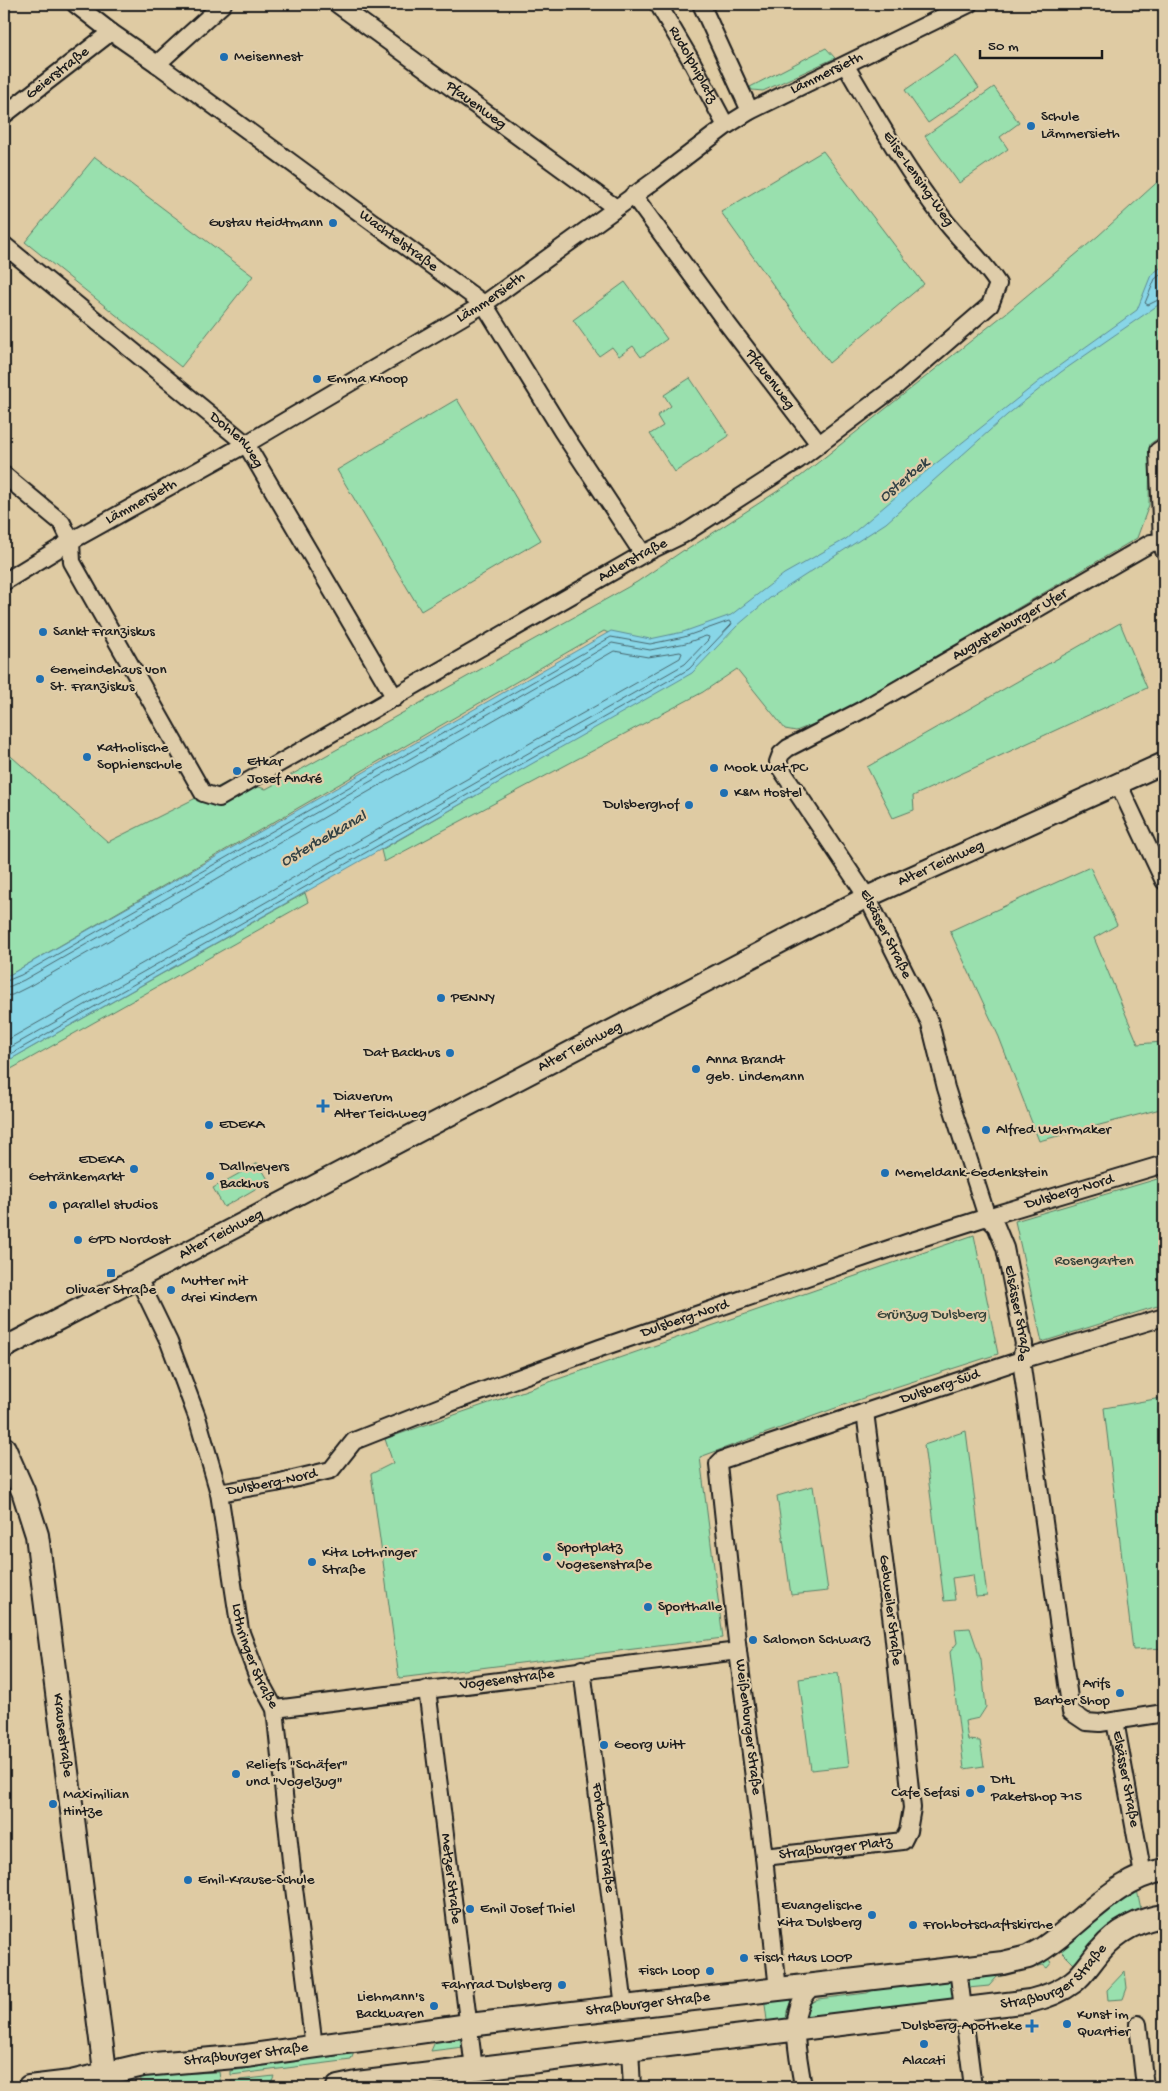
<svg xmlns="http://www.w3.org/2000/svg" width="1168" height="2091" viewBox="0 0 1168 2091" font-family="'Gochi Hand',sans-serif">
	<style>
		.green { fill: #99e0ae; stroke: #5a7e65 }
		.water { fill: #88d6e7; stroke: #5d8c96 }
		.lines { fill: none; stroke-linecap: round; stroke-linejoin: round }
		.shore { stroke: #47666d; stroke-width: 1 }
		.minor-casing { stroke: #1c1c1c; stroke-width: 20 }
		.tertiary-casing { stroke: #1c1c1c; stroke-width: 24 }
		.secondary-casing { stroke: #1c1c1c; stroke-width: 26 }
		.minor { stroke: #dfcdaa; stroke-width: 16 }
		.tertiary { stroke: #dfcdaa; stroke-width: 20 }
		.secondary { stroke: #dfcdaa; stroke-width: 22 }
		.poi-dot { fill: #1f6fb2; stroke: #dfcdaa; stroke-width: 2 }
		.labels { text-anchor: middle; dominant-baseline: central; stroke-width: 4.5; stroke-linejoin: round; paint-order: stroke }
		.poi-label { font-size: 15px; fill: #1c1c1c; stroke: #dfcdaa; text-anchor: start }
		.street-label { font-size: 15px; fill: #1c1c1c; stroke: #dfcdaa }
		.park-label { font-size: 15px; fill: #354339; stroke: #dfcdaa }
		.water-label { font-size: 16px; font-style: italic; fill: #324145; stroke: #dfcdaa }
	</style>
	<rect width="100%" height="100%" fill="#dfcba3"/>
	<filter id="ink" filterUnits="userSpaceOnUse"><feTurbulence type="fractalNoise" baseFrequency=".02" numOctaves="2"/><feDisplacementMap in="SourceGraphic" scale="10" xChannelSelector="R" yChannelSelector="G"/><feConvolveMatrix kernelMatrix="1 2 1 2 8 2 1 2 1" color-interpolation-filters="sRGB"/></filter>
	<g filter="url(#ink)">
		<path class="green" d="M 826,48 L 835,58 L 763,91 L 752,90 L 750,87 Z
			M 956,55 L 979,88 L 928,123 L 905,90 Z
			M 994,87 L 1019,123 L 1000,137 L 1008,149 L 959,183 L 925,136 Z
			M 823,151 L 924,284 L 829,363 L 721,212 Z
			M 95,157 L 253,276 L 181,367 L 25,242 Z
			M 1164,176 L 1164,434 L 1150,444 L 1149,505 L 1137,538 L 834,716 L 796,731 L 785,729 L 737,669 L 703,692 L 384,862 L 381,850 L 691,672 L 604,631 L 4,978 L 4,750 L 108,842 L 232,780 L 266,789 L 637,582 L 684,550 L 685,551 L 801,476 L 1006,313 L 1098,236 Z
			M 625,282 L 667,339 L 641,357 L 633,346 L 619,356 L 612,347 L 599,356 L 573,320 Z
			M 690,378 L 729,436 L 675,472 L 650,434 L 663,426 L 657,416 L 671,406 L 664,395 Z
			M 457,399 L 541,540 L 421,611 L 337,470 Z
			M 1120,623 L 1147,688 L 913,796 L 914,810 L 893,818 L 867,767 Z
			M 1090,867 L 1117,925 L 1094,938 L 1138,1044 L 1162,1042 L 1164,1050 L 1164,1108 L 1039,1141 L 999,1037 L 950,931 Z
			M 305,893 L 308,902 L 4,1073 L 4,1063 Z
			M 258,1163 L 269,1181 L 224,1207 L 213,1188 Z
			M 1164,1177 L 1164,1304 L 1042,1342 L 1015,1221 Z
			M 974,1235 L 998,1354 L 880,1392 L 700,1457 L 723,1638 L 399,1678 L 371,1474 L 393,1463 L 385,1439 Z
			M 1161,1398 L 1164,1425 L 1164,1648 L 1133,1650 L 1104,1408 Z
			M 966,1431 L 987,1596 L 976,1597 L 973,1575 L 952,1578 L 955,1600 L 944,1601 L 924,1445 Z
			M 813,1486 L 828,1591 L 791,1595 L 777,1496 Z
			M 970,1628 L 981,1660 L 986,1707 L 979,1718 L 965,1721 L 968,1740 L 980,1741 L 984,1766 L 964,1769 L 950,1652 L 957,1643 L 955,1629 Z
			M 838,1673 L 849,1766 L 811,1770 L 799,1679 Z
			M 1136,1885 L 1142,1914 L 1078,1968 L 1057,1947 Z
			M 1045,1957 L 1052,1962 L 1047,1968 L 1043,1965 L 997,1977 L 989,1986 L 968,1988 L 968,1972 Z
			M 1125,1971 L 1127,1988 L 1123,1999 L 1108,2000 L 1107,1990 Z
			M 950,1975 L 954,2005 L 806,2019 L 805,2016 L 809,2004 L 818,1999 L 867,1993 L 887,1983 Z
			M 764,1997 L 792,1998 L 787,2011 L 786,2026 L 768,2028 Z
			M 437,2037 L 461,2037 L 463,2047 L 431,2051 Z
			M 356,2047 L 351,2060 L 231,2075 L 231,2071 L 293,2061 L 339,2048 Z
			M 172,2071 L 195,2073 L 219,2072 L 221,2087 L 142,2087 L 140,2075 Z
			M 274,2076 L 269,2087 L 232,2087 L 231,2081 Z"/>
		<path class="water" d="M 1164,265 L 1164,301 L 1061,372 L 1007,415 L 886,523 L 770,598 L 737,626 L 692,673 L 4,1063 L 4,978 L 611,631 L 650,639 L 683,632 L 731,615 L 784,574 L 846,539 L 924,473 L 1052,371 L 1137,310 L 1151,275 Z"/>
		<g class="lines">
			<path class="shore" d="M 1164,272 L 1155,279 L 1145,303 L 1148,305 L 1164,297
				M 4,982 L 21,975 L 611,637 L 650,644 L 684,637 L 729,621 L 732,623 L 731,625 L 689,669 L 4,1058
				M 4,989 L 24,980 L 612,643 L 650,650 L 686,643 L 706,636 L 709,637 L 708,640 L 685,664 L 4,1051
				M 4,996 L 12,995 L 28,987 L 614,651 L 648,657 L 680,652 L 682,653 L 680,658 L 4,1042"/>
			<defs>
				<g id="minor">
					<path id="s1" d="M 75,4 L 111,32 L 157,64 L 484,304 L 562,431 L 643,554"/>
					<path id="s2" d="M 337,4 L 616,208"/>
					<path id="s3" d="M 658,4 L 692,62 L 726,126"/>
					<path d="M 701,4 L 750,111"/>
					<path d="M 157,64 L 223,4"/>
					<path id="s4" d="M 4,115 L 111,32"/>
					<path id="s5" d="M 633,195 L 726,322 L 819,444"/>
					<path id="s6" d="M 4,245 L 246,444 L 395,698"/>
					<path d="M 1164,447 L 1158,451 L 1162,542 L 1164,551"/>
					<path id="s7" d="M 4,475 L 62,523 L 71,541 L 72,562 L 203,793 L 219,798 L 643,554 L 682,535 L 798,460 L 895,387 L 990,305 L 998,284 C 982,259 959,240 942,217 C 905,169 876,117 846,66"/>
					<path id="s8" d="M 1162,542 L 1151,543 L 862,710 L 788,748 L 781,754 L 778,762 L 781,769 L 867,897 L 930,1023 L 946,1088 L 987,1217 L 996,1226 L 1005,1248 L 1024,1344 L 1021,1360 L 1071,1712 L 1086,1722 L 1100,1723 L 1164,1713"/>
					<path id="s9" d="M 4,582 L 71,541 L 246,444 L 484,304 L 654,181 L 726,126 L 750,111 L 969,4"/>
					<path d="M 1118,783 L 1164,881"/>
					<path id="s10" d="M 138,1278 L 169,1342 L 197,1417 L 219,1493 L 240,1630 L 258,1678 L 275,1709 L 293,1880 L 314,2047"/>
					<path id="s11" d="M 219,1493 L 276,1483 L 331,1470 L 354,1441 L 450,1403 L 600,1348 L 909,1242 L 987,1217 L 1164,1164"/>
					<path id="s12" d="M 582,1669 L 624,2007"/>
					<path id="s13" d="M 427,1689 L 474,2069"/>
					<path id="s14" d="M 275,1709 L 738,1651"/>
					<path id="s15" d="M 1115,1721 L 1143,1875"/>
					<path id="s16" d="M 764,1857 L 903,1841 L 908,1831 L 912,1808 L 893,1631 L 865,1412"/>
					<path d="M 958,1969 L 973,2087"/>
					<path id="s17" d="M 778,1990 L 764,1857 L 738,1651 L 718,1464 L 722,1460 L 1021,1360 L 1164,1317"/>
					<path d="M 1138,2024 L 1145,2087"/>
					<path d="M 630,2050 L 632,2087"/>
					<path d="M 803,2087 C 799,2057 784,2006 814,1986"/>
				</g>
				<g id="tertiary">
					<path id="s18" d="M 4,1348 L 867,897 L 1164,763"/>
				</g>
				<g id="secondary">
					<path id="s19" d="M 4,1448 L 23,1491 L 37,1535 L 107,2087"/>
					<path id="s20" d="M 29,2087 L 71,2082 L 143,2065 L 246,2056 L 469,2025 L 1003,1963 L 1028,1957 L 1039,1951 C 1081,1925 1113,1879 1164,1870"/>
					<path id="s21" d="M 338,2087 L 357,2083 L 1030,2001 C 1046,1997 1060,1992 1073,1982 C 1084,1974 1091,1961 1101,1950 C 1117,1931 1140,1919 1164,1916"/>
				</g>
			</defs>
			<use href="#minor" class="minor-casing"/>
			<use href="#tertiary" class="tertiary-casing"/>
			<use href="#secondary" class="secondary-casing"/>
			<use href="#minor" class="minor"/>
			<use href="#tertiary" class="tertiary"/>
			<use href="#secondary" class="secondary"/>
		</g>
	</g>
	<g class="poi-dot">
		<circle cx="224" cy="57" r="5"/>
		<circle cx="1031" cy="126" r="5"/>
		<circle cx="333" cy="223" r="5"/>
		<circle cx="317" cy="379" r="5"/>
		<circle cx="43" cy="632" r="5"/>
		<circle cx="40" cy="679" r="5"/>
		<circle cx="87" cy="757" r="5"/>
		<circle cx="714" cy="768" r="5"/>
		<circle cx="237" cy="771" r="5"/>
		<circle cx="724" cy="793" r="5"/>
		<circle cx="689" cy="805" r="5"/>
		<circle cx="441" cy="998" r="5"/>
		<circle cx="450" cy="1053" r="5"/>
		<circle cx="696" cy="1069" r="5"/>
		<path d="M320.5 1098.5h5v5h5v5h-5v5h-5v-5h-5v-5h5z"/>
		<circle cx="209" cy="1125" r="5"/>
		<circle cx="986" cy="1130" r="5"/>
		<circle cx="134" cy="1169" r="5"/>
		<circle cx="885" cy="1173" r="5"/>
		<circle cx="210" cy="1176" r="5"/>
		<circle cx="53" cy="1205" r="5"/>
		<circle cx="78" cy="1240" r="5"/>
		<rect x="106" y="1268" width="10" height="10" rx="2.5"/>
		<circle cx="171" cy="1290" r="5"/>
		<circle cx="547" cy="1557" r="5"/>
		<circle cx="312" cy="1562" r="5"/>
		<circle cx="648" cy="1607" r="5"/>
		<circle cx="753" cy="1640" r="5"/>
		<circle cx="1120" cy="1693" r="5"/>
		<circle cx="604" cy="1745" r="5"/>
		<circle cx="236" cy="1774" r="5"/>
		<circle cx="981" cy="1789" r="5"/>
		<circle cx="970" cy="1793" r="5"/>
		<circle cx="53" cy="1804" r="5"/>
		<circle cx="188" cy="1880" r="5"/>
		<circle cx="470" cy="1909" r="5"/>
		<circle cx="872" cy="1915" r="5"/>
		<circle cx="913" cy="1925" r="5"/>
		<circle cx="744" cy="1958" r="5"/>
		<circle cx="710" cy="1971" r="5"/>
		<circle cx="562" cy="1985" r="5"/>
		<circle cx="434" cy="2006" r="5"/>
		<circle cx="1067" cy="2024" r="5"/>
		<path d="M1029.5 2018.5h5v5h5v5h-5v5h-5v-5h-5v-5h5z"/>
		<circle cx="924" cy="2044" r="5"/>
	</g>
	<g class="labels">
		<g class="poi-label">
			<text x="234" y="57">Meisennest</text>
			<text x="1041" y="117">Schule<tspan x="1041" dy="17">Lämmersieth</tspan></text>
			<text x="323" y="223" text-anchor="end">Gustav Heidtmann</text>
			<text x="327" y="379">Emma Knoop</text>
			<text x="53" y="632">Sankt Franziskus</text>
			<text x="50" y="670">Gemeindehaus von<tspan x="50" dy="17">St. Franziskus</tspan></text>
			<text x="97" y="748">Katholische<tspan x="97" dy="17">Sophienschule</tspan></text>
			<text x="247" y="762">Etkar<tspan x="247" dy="17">Josef André</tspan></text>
			<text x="724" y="768">Mook Wat PC</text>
			<text x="734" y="793">K&amp;M Hostel</text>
			<text x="679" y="805" text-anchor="end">Dulsberghof</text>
			<text x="451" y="998">PENNY</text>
			<text x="440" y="1053" text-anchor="end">Dat Backhus</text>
			<text x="706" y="1060">Anna Brandt<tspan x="706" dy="17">geb. Lindemann</tspan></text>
			<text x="334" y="1097">Diaverum<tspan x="334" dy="17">Alter Teichweg</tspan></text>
			<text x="219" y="1125">EDEKA</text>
			<text x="996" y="1130">Alfred Wehrmaker</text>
			<text x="124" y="1160" text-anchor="end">EDEKA<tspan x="124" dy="17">Getränkemarkt</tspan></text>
			<text x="220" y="1167">Dallmeyers<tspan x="220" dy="17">Backhus</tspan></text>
			<text x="895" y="1173">Memeldank-Gedenkstein</text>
			<text x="63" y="1205">parallel studios</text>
			<text x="88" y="1240">GPD Nordost</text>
			<text x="181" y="1281">Mutter mit<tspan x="181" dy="17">drei Kindern</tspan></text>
			<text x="111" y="1290" text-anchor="middle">Olivaer Straße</text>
			<text x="557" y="1548">Sportplatz<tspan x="557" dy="17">Vogesenstraße</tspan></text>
			<text x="322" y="1553">Kita Lothringer<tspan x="322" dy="17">Straße</tspan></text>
			<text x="658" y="1607">Sporthalle</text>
			<text x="763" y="1640">Salomon Schwarz</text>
			<text x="1110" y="1684" text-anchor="end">Arifs<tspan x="1110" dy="17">Barber Shop</tspan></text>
			<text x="614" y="1745">Georg Witt</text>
			<text x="246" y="1765">Reliefs "Schäfer"<tspan x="246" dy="17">und "Vogelzug"</tspan></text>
			<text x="991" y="1780">DHL<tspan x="991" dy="17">Paketshop 715</tspan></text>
			<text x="960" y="1793" text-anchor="end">Cafe Sefasi</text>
			<text x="63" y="1795">Maximilian<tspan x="63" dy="17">Hintze</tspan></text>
			<text x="198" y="1880">Emil-Krause-Schule</text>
			<text x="862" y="1906" text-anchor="end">Evangelische<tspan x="862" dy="17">Kita Dulsberg</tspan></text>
			<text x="480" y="1909">Emil Josef Thiel</text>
			<text x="923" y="1925">Frohbotschaftskirche</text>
			<text x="754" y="1958">Fisch Haus LOOP</text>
			<text x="700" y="1971" text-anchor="end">Fisch Loop</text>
			<text x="552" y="1985" text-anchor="end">Fahrrad Dulsberg</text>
			<text x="424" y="1997" text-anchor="end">Liehmann's<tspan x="424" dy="17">Backwaren</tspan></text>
			<text x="1077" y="2015">Kunst im<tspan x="1077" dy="17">Quartier</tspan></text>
			<text x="1022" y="2026" text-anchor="end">Dulsberg-Apotheke</text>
			<text x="924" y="2061" text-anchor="middle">Alacati</text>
		</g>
		<g class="street-label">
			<text stroke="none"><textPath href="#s3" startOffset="70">Rudolphiplatz</textPath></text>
			<text stroke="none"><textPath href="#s4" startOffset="68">Geierstraße</textPath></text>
			<text stroke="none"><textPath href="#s9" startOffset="969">Lämmersieth</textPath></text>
			<text stroke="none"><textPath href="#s2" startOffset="172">Pfauenweg</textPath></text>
			<text transform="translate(918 179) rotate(55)">Elise-Lensing-Weg</text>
			<text stroke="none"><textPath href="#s1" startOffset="401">Wachtelstraße</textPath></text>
			<text stroke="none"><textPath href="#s9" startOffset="564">Lämmersieth</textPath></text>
			<text stroke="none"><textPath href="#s5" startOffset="230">Pfauenweg</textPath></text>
			<text stroke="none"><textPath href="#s6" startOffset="304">Dohlenweg</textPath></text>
			<text stroke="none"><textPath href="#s9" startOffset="159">Lämmersieth</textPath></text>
			<text stroke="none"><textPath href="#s7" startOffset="876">Adlerstraße</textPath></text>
			<text transform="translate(1010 625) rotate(-30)">Augustenburger Ufer</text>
			<text stroke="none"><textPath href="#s18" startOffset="1055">Alter Teichweg</textPath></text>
			<text stroke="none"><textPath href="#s8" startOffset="649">Elsässer Straße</textPath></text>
			<text stroke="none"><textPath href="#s18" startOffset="650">Alter Teichweg</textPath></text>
			<text stroke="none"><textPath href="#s11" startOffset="909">Dulsberg-Nord</textPath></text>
			<text stroke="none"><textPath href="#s18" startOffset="245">Alter Teichweg</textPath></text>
			<text stroke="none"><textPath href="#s8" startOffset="1054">Elsässer Straße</textPath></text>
			<text stroke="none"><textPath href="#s11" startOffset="504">Dulsberg-Nord</textPath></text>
			<text stroke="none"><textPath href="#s17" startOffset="765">Dulsberg-Süd</textPath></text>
			<text stroke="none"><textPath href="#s11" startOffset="54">Dulsberg-Nord</textPath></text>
			<text transform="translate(890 1610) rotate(83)">Gebweiler Straße</text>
			<text stroke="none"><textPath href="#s10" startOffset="398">Lothringer Straße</textPath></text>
			<text stroke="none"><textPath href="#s14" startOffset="234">Vogesenstraße</textPath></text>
			<text transform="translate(748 1727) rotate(83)">Weißenburger Straße</text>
			<text stroke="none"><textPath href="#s19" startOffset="295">Krausestraße</textPath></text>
			<text stroke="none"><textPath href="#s15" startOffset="59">Elsässer Straße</textPath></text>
			<text stroke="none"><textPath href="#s12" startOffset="170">Forbacher Straße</textPath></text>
			<text stroke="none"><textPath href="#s16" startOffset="72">Straßburger Platz</textPath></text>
			<text stroke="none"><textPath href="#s13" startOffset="191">Metzer Straße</textPath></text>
			<text stroke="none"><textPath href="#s21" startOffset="730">Straßburger Straße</textPath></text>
			<text stroke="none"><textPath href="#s20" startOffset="625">Straßburger Straße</textPath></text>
			<text stroke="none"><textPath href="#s20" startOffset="220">Straßburger Straße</textPath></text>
		</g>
		<g class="park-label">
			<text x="1094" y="1261">Rosengarten</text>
			<text x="932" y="1315">Grünzug Dulsberg</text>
		</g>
		<g class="water-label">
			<text transform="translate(905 481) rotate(-40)">Osterbek</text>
			<text transform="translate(324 840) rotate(-30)">Osterbekkanal</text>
		</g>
	</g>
	<rect width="1168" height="2091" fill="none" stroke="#dfcdaa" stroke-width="20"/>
	<rect x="10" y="10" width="1148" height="2071" fill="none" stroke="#1c1c1c" stroke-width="2" filter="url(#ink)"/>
	<path d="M980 50v8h122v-8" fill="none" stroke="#1c1c1c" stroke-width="2.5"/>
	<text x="988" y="50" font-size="15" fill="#1c1c1c" stroke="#dfcdaa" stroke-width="4" paint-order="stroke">50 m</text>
</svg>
